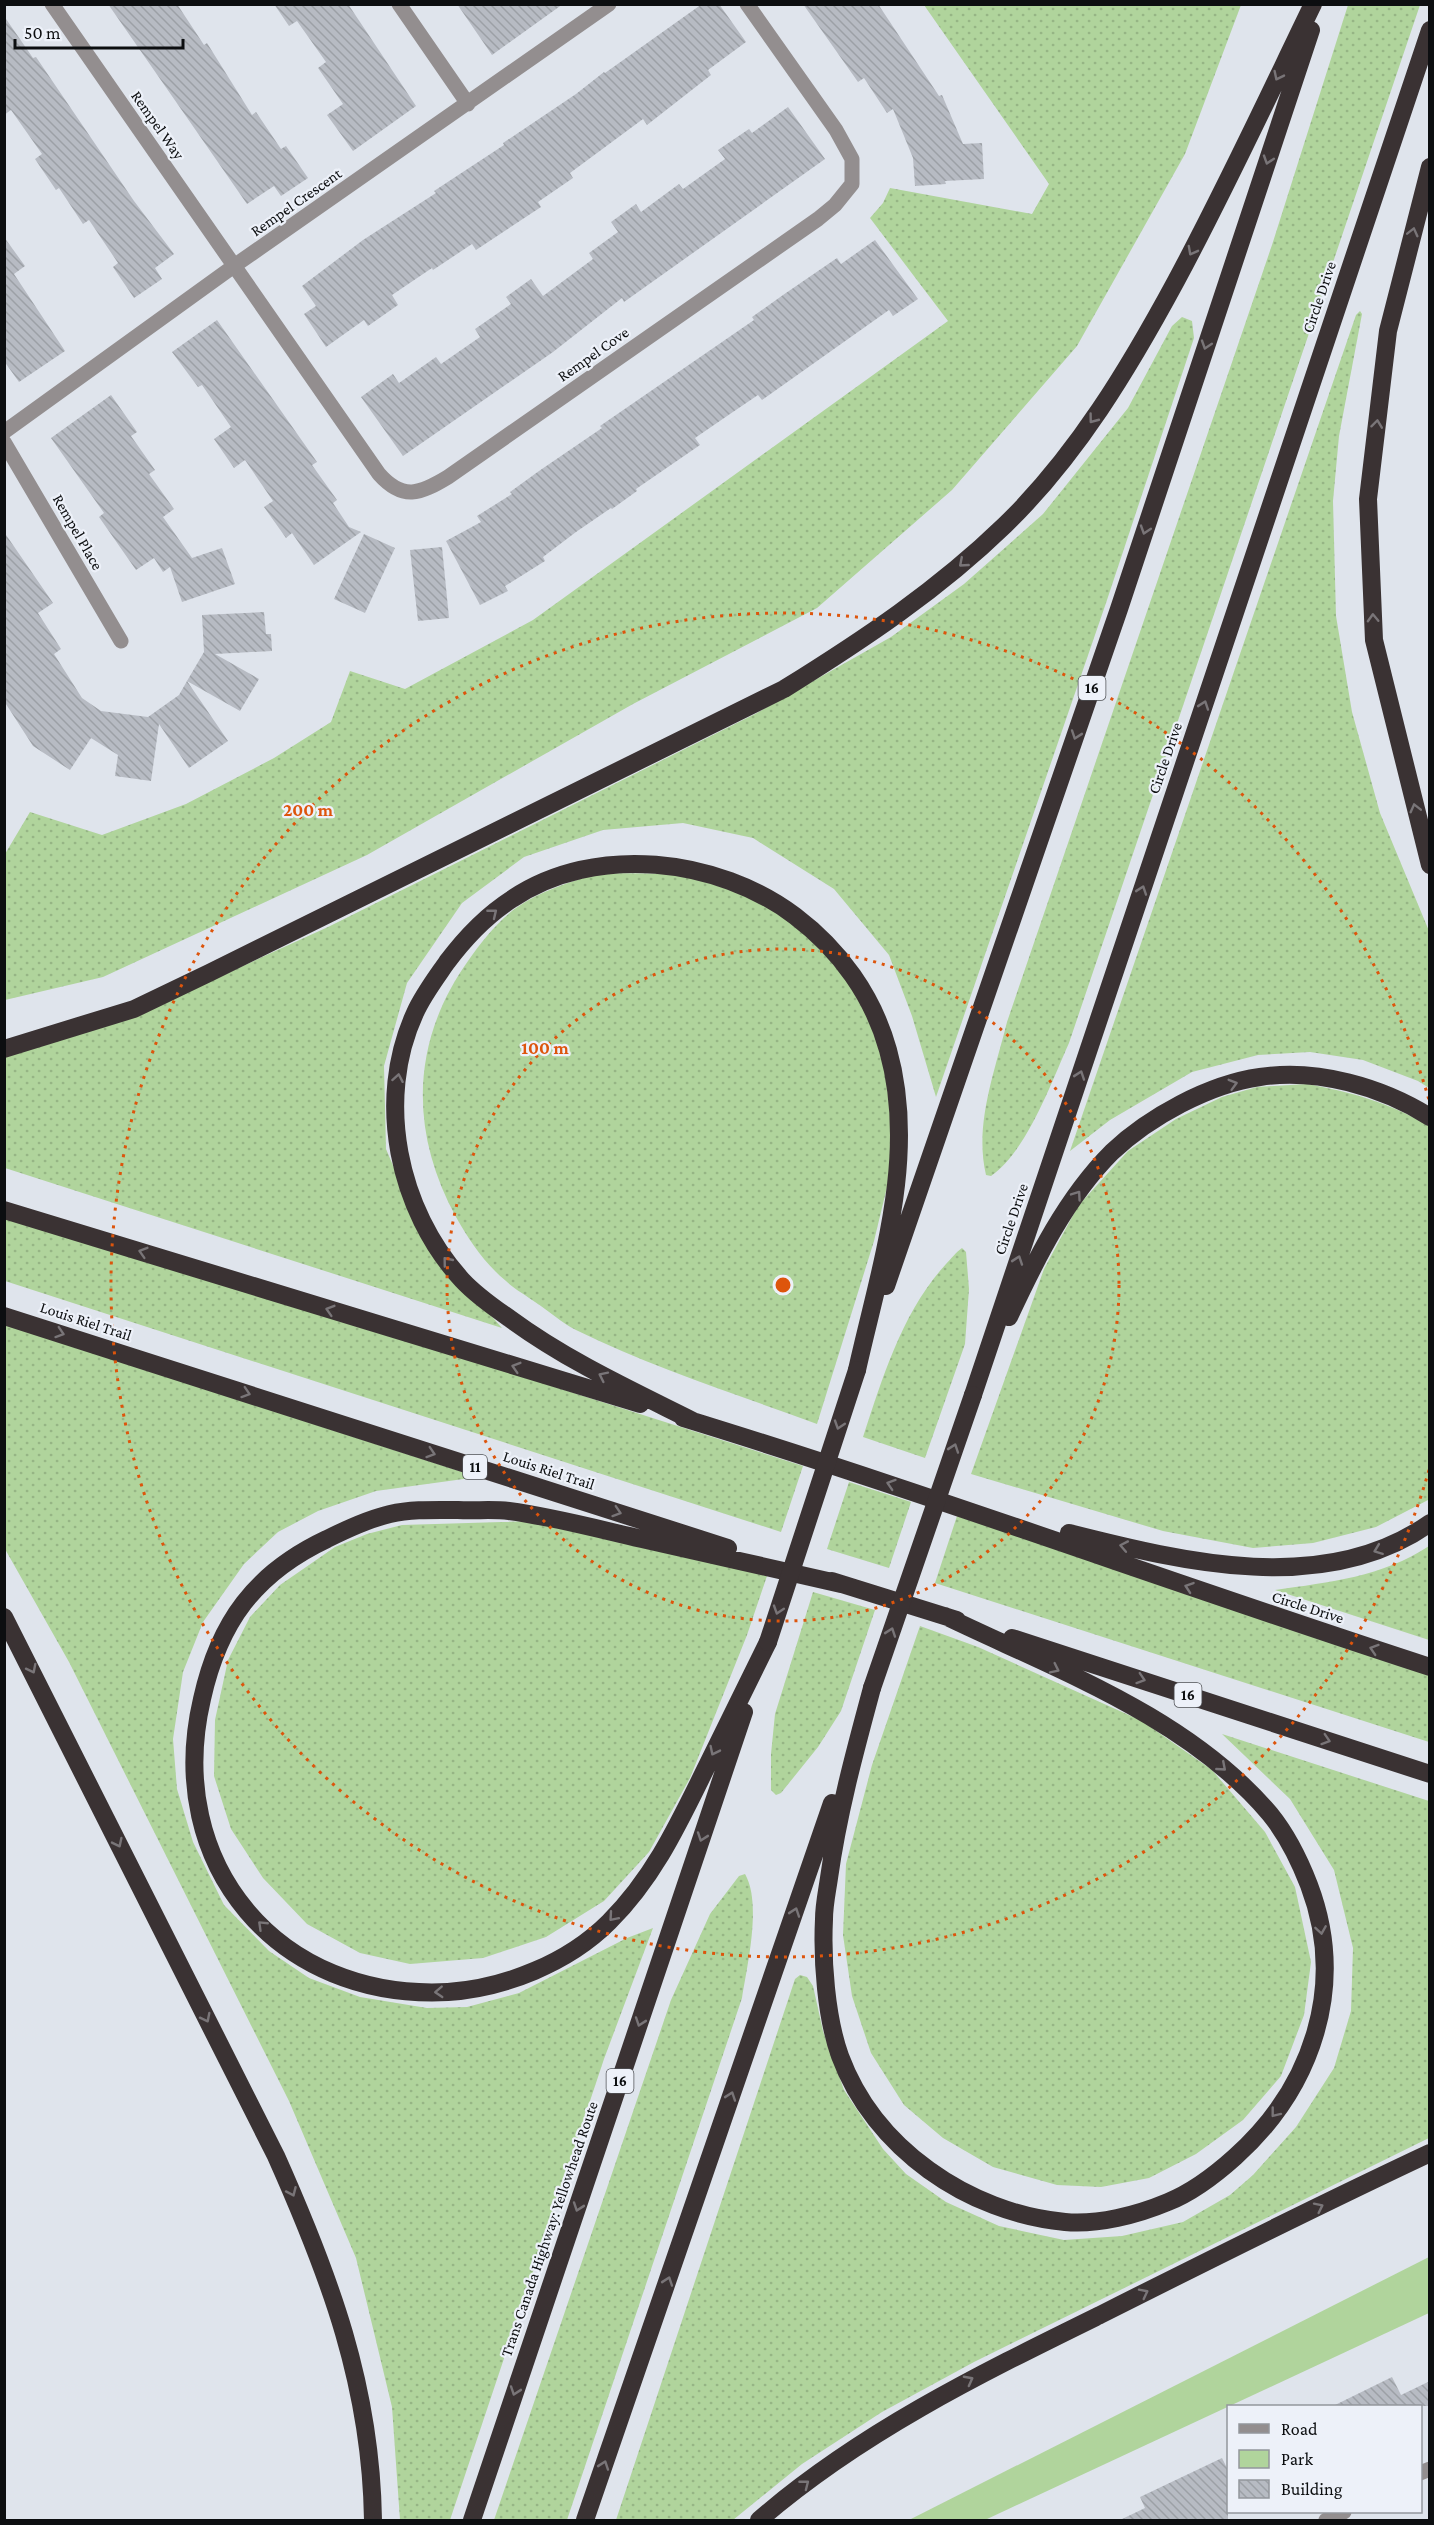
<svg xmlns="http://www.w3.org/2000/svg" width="1434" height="2525" viewBox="0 0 1434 2525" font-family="'Crimson Pro',serif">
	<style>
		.grass { fill: url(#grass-dots) }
		.park { fill: #b0d49c }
		.building { fill: url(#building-back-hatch) }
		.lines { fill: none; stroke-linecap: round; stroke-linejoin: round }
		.minor { stroke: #938e8f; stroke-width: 15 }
		.motorway { stroke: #3a3233; stroke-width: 18 }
		.motorway-bridge { stroke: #3a3233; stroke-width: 18 }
		.oneway { stroke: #797578 }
		.ring { fill: none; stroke: #dd550c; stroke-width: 3; stroke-dasharray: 3 6 }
		.labels { text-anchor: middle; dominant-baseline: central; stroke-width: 4.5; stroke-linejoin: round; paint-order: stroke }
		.shield { fill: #edf1f9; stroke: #505256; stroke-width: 1.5 }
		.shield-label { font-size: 15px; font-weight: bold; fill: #0c0e10 }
		.street-label { font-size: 16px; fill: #0c0e10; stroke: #edf1f9 }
		.centre { fill: #dd550c; stroke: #edf1f9; stroke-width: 3 }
		.ring-label { font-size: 18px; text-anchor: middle; font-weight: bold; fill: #dd550c; stroke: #edf1f9; stroke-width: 4.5; stroke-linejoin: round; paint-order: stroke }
	</style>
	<defs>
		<pattern id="grass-dots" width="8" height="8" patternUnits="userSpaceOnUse" patternTransform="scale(1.5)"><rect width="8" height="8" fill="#b0d49c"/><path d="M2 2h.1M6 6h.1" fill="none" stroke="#96b585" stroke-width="1.8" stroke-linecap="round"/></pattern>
		<pattern id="building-back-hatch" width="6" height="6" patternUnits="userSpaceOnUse" patternTransform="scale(1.5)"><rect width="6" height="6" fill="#b7bbc3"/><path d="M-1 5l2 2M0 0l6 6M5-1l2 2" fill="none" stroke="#9ca0a6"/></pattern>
	</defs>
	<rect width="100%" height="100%" fill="#dfe4ec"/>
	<path class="grass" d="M 924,5 L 1241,5 L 1185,154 L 1077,346 L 952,490 L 817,608 L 633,704 L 367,855 L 103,977 L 5,1000 L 5,854 L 30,812 L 102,835 L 186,804 L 274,758 L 331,722 L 350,671 L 405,689 L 533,620 L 948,321 L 870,218 L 883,203 L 890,188 L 1032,214 L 1049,184 Z
		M 1348,5 L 1420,5 L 1069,1043 C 1051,1083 1027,1151 991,1176 L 986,1175 C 974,1125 995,1071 1007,1022 L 1272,245 Z
		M 1360,311 L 1362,314 L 1339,436 L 1333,501 L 1336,616 L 1352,712 L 1380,813 L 1429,931 L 1429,1088 L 1418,1081 L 1363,1060 L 1310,1052 L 1258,1055 L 1192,1072 L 1110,1120 L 1070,1151 L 1356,315 Z
		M 1182,317 L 1192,321 L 1194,338 L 1106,603 L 936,1097 L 912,1016 L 889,955 L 834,889 L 753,838 L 683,823 L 603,830 L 524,857 L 462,903 L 407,983 L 384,1066 L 386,1149 L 425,1241 L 502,1328 L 5,1168 L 5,1054 L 127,1019 L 328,927 L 755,714 L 891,637 L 964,584 L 1043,514 L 1128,408 L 1172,326 Z
		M 599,873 L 704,874 L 778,908 L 853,983 L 882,1047 L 892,1096 L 894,1158 L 874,1241 L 817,1424 C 736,1394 653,1368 576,1330 C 562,1323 549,1311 535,1302 C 526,1295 514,1289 506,1281 C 485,1264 469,1240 456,1217 C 409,1131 411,1041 468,961 C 481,942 497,922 516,908 C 541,890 571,882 599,873 Z
		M 1307,1084 C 1352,1092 1390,1103 1429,1126 L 1430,1499 L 1376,1527 L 1313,1543 L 1253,1548 L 1163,1531 L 971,1474 L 1044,1269 L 1078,1206 L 1128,1151 L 1176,1119 L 1222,1097 L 1257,1087 Z
		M 5,1212 L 803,1466 L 781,1532 L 5,1281 Z
		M 962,1248 L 966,1252 L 969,1289 L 965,1344 L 925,1458 L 863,1437 C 883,1377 902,1312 946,1264 C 951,1259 956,1252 962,1248 Z
		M 4,1324 L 478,1477 L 376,1491 L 318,1511 L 278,1532 L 244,1564 L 203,1622 L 183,1672 L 173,1739 L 177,1789 L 193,1842 L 224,1905 L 269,1951 L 309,1978 L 360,1997 L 427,2008 L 467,2007 L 519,1993 L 627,1938 L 653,1928 L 604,2059 L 450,2520 L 400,2520 L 392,2407 L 356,2258 L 289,2101 L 69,1662 L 5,1549 Z
		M 849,1482 L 911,1502 L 889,1568 L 827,1549 Z
		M 957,1516 L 1429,1672 L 1429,1742 L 935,1583 Z
		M 537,1521 L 767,1576 L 747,1635 L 690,1778 L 649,1852 L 604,1901 L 546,1937 L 483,1958 L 410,1964 L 360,1953 L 307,1924 L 263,1878 L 231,1829 L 214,1776 L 215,1720 L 228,1660 L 250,1617 L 280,1585 L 335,1547 L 367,1534 L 402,1525 Z
		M 1429,1546 L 1429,1640 L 1275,1590 C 1330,1582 1382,1577 1429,1546 Z
		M 813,1592 L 875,1610 L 841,1711 L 818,1747 L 781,1793 L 776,1795 L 771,1790 L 771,1754 L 775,1714 Z
		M 920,1626 L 978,1647 L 1142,1721 L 1212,1770 L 1265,1832 L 1295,1887 L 1311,1962 L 1304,2015 L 1281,2076 L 1243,2120 L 1196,2154 L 1149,2178 L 1101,2187 L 1057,2185 L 993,2167 L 943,2138 L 904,2105 L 871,2053 L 852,1996 L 843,1935 L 846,1864 L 872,1765 Z
		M 1222,1734 L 1429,1801 L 1429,2138 L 974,2362 L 882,2412 L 802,2464 L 733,2520 L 616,2520 L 795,1979 L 800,1975 L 807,1977 L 813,1986 L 823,2031 L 844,2090 L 883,2149 L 906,2174 L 946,2202 L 999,2226 L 1064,2240 L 1122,2236 L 1183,2222 L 1230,2195 L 1253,2175 L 1296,2127 L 1334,2068 L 1351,2011 L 1353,1948 L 1334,1870 L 1290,1799 Z
		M 745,1874 C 762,1903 747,1966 742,1998 L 567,2520 L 494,2520 L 671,2000 L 710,1914 L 739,1876 Z"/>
	<path class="park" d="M 1429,2257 L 1429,2313 L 985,2520 L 909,2520 Z"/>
	<path class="building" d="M 108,4 L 177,4 L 204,45 L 207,43 L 252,115 L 256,112 L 281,149 L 286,146 L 308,178 L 281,196 L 274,186 L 247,204 Z
		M 274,4 L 348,4 L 416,106 L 353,151 L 327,115 L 343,104 L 318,68 L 326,62 L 297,21 L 289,26 Z
		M 457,4 L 563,4 L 492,55 Z
		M 702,4 L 719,4 L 746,42 L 708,70 L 711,75 L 647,125 L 643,119 L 570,173 L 573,178 L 538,202 L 541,207 L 476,250 L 472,244 L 433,270 L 432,268 L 392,295 L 398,305 L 368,326 L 364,320 L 326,347 L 304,314 L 316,306 L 302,286 L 363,240 L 436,193 L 434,191 L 504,145 L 503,143 L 576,94 L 604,72 L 605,73 Z
		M 803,4 L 878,4 L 939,96 L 942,95 L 963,144 L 982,143 L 984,179 L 945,181 L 946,184 L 915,186 L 913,158 L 893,109 L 887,113 L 864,78 L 858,82 Z
		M 4,16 L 33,58 L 36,57 L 134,201 L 174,254 L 155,268 L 162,279 L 134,298 L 113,267 L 118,263 L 89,220 L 83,224 L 59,188 L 56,190 L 35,159 L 42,154 L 11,110 L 4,115 Z
		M 788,107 L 825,159 L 624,302 L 622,298 L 553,352 L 403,456 L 361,397 L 393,374 L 399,383 L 436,357 L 441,364 L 480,337 L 475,329 L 511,304 L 506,297 L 531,279 L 543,296 L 593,259 L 589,253 L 618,232 L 611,222 L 636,204 L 641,212 L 679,184 L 683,189 L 725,159 L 718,150 L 749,129 L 752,133 Z
		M 4,237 L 25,266 L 14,274 L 65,351 L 19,382 L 4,361 Z
		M 875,240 L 918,299 L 893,316 L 889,310 L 762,400 L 758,395 L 730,414 L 695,438 L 700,445 L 636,489 L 637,491 L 612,509 L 611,508 L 576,532 L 543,557 L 545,561 L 505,586 L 508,591 L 480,605 L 446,541 L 481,522 L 477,516 L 512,494 L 510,492 L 539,471 L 602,428 L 600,426 L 754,320 L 752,317 L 783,295 L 837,258 L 841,264 Z
		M 217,320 L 317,462 L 312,465 L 337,500 L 333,503 L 349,527 L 361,532 L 314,565 L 292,533 L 286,538 L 264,507 L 273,501 L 245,460 L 234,468 L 214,439 L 231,427 L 202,385 L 198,387 L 172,352 Z
		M 111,395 L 137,432 L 131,436 L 155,470 L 149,474 L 174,509 L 163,517 L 192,558 L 222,548 L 235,584 L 182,602 L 170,567 L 163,572 L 154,558 L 136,570 L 99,517 L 104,513 L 51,438 Z
		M 4,532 L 53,603 L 38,613 L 61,649 L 54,654 L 82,698 L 101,711 L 148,717 L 179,695 L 187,681 L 228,741 L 189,768 L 159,724 L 151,781 L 115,776 L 118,755 L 91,738 L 70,770 L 33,746 L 4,701 Z
		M 364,534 L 395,548 L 365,613 L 334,599 Z
		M 442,547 L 449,618 L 418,621 L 410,550 Z
		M 264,612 L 266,634 L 271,634 L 272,651 L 215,654 L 259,679 L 240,711 L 187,681 L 204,652 L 202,615 Z
		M 1392,2377 L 1401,2395 L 1430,2381 L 1430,2406 L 1333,2406 Z
		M 1222,2458 L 1228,2470 L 1228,2520 L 1120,2520 L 1145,2508 L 1140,2497 Z"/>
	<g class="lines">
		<path class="minor" d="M 52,4 L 379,474 C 403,501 420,494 448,477 L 818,219 L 835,205 L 852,184 L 852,159 L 836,130 L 747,4
			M 399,4 L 468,104
			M 4,432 L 234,266 L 609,4
			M 4,442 L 121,641
			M 1420,2473 L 1430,2469
			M 1326,2520 L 1344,2512"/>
		<path class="motorway" d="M 1430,167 L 1388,331 L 1368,499 L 1374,640 L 1430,865
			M 4,1049 L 134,1009 L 209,973 L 784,689 C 863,640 938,590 1005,525 C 1077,455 1129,368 1176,281 C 1225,190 1268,97 1313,4
			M 4,1210 L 640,1404
			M 886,1286 L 1119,609 L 1311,30
			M 4,1316 L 728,1548
			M 1009,1317 C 1036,1259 1066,1198 1112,1152 C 1149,1117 1209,1084 1260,1077 C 1317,1068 1382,1087 1430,1117
			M 973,1395 L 1430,30
			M 683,1418 C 934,1495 1180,1586 1430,1667
			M 693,1421 C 629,1389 566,1360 509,1318 C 493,1307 475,1294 462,1280 C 398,1210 375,1100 415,1013 C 423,995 436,978 447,962 C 465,938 487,915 512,899 C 595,843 718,858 795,916 C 840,950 873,996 888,1050 C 918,1156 880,1267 857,1370
			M 1069,1533 C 1184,1562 1325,1597 1430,1523
			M 832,1581 L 957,1620
			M 4,1617 L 276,2156 C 330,2277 371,2386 373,2520
			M 1012,1638 L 1430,1774
			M 768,1642 C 747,1685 725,1729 704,1772 C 677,1827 653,1878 609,1922 C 568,1963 505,1988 448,1992 C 279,2001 163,1865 202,1699 C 219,1622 255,1573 327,1539 C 347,1529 368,1519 390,1514 C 412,1509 435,1510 458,1510 C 475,1511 492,1509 509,1511 C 554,1517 598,1529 642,1539 C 708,1554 775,1569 841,1584
			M 872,1688 C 855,1751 838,1813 829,1878 C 827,1892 824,1905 824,1919 C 822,1960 826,2017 840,2056 C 874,2148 968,2213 1065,2222 C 1098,2225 1137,2215 1168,2202 C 1193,2192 1215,2175 1235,2157 C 1313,2087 1347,1985 1309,1885 C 1299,1859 1287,1835 1270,1814 C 1188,1717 1057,1670 945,1616
			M 472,2520 L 744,1712
			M 585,2520 L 832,1803
			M 759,2520 C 861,2432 980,2374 1100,2315 C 1209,2260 1319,2205 1430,2153"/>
		<path class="motorway-bridge" d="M 768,1642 L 857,1370
			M 872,1688 L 973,1395"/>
	</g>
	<defs><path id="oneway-chevron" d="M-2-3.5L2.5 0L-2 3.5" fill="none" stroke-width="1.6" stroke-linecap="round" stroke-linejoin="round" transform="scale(1.5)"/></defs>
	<g class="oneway">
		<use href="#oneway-chevron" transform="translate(1278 76) rotate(116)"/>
		<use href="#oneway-chevron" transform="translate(1268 160) rotate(108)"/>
		<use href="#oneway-chevron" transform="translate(1413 232) rotate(-76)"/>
		<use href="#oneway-chevron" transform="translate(1192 251) rotate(118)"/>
		<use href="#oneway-chevron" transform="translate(1206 345) rotate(108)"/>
		<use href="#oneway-chevron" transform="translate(1093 419) rotate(127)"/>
		<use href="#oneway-chevron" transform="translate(1377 424) rotate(-83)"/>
		<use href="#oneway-chevron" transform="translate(1145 530) rotate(108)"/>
		<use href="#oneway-chevron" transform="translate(963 563) rotate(139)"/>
		<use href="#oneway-chevron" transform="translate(1373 618) rotate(-92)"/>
		<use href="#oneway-chevron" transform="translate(1204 705) rotate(-71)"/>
		<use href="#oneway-chevron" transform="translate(1076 735) rotate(109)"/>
		<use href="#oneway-chevron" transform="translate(1415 808) rotate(-104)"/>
		<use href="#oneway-chevron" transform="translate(1142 890) rotate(-71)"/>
		<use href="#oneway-chevron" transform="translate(493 913) rotate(-39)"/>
		<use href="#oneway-chevron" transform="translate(1080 1075) rotate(-71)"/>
		<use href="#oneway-chevron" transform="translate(398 1078) rotate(-80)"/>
		<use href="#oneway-chevron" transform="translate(1233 1084) rotate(-16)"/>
		<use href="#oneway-chevron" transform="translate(1077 1195) rotate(-55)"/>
		<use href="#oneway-chevron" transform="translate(143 1252) rotate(-163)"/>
		<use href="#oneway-chevron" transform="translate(1018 1260) rotate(-71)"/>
		<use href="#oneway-chevron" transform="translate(447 1261) rotate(-129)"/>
		<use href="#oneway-chevron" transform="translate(330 1310) rotate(-163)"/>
		<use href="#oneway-chevron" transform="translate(60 1333) rotate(18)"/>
		<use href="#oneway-chevron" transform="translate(516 1367) rotate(-163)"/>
		<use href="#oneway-chevron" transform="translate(603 1376) rotate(-154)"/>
		<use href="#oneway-chevron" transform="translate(246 1393) rotate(18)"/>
		<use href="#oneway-chevron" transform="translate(839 1425) rotate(108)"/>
		<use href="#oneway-chevron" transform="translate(954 1448) rotate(-71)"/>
		<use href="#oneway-chevron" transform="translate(431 1453) rotate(18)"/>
		<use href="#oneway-chevron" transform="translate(891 1484) rotate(-162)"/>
		<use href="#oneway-chevron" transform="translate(617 1512) rotate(18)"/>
		<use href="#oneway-chevron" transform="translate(1124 1546) rotate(-169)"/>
		<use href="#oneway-chevron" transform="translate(1378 1550) rotate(159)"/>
		<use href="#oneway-chevron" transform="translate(1189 1587) rotate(-161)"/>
		<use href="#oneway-chevron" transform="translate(778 1610) rotate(108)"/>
		<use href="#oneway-chevron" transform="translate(891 1632) rotate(-71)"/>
		<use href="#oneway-chevron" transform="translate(1374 1649) rotate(-162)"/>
		<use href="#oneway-chevron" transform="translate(32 1669) rotate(63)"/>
		<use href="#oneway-chevron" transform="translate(1055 1669) rotate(26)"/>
		<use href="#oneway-chevron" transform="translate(1141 1679) rotate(18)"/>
		<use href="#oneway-chevron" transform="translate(1326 1740) rotate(18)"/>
		<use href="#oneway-chevron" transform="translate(714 1751) rotate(116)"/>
		<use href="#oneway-chevron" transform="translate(1222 1767) rotate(41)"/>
		<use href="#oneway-chevron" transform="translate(702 1837) rotate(109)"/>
		<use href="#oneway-chevron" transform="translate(118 1843) rotate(64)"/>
		<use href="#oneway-chevron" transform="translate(795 1912) rotate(-71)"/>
		<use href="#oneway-chevron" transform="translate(613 1917) rotate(131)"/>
		<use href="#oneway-chevron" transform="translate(262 1925) rotate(-136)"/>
		<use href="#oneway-chevron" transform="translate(1321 1930) rotate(81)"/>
		<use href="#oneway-chevron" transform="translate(439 1992) rotate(177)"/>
		<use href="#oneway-chevron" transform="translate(206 2018) rotate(63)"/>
		<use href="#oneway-chevron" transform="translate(640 2022) rotate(109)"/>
		<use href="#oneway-chevron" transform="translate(731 2096) rotate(-71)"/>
		<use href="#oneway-chevron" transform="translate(1275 2113) rotate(128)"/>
		<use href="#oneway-chevron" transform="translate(292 2192) rotate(66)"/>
		<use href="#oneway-chevron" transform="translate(578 2207) rotate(109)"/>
		<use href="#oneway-chevron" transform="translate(1319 2207) rotate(-26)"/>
		<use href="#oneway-chevron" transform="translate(668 2281) rotate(-71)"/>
		<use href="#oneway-chevron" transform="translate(1144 2293) rotate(-27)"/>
		<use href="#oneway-chevron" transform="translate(969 2380) rotate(-28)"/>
		<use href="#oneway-chevron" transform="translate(515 2391) rotate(109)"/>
		<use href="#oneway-chevron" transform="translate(604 2465) rotate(-71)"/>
		<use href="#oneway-chevron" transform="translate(805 2484) rotate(-38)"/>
	</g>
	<g class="ring">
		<circle cx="783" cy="1285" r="336"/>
		<path d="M1429 1470A672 672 0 1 1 1429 1100"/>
	</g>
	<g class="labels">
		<g class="shield">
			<rect x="1078.5" y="676" width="27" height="24" rx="4.5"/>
			<rect x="463" y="1455" width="24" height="24" rx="4.5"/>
			<rect x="1174.5" y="1683" width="27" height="24" rx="4.5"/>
			<rect x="606.5" y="2069" width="27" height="24" rx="4.5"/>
		</g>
		<g class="shield-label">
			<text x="1092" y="688">16</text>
			<text x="475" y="1467">11</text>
			<text x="1188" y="1695">16</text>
			<text x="620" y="2081">16</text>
		</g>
		<g class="street-label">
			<text transform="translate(158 125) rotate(55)">Rempel Way</text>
			<text transform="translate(296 202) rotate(-35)">Rempel Crescent</text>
			<text transform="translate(1319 297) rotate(-71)">Circle Drive</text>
			<text transform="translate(593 354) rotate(-35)">Rempel Cove</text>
			<text transform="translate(78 532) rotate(60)">Rempel Place</text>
			<text transform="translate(1165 758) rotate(-71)">Circle Drive</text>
			<text transform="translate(1011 1219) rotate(-71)">Circle Drive</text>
			<text transform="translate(86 1321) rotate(18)">Louis Riel Trail</text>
			<text transform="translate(549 1470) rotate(18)">Louis Riel Trail</text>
			<text transform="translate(1308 1607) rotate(18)">Circle Drive</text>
			<text transform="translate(549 2229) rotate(-71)">Trans Canada Highway: Yellowhead Route</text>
		</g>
	</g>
	<circle cx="783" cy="1285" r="9" class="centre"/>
	<g class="ring-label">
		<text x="308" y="816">200 m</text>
		<text x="545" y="1054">100 m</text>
	</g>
	<rect width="1434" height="2525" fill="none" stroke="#0c0e10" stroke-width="12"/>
	<rect x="1227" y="2405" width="195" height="108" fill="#edf1f9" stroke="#93969c" stroke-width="1.5"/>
	<rect x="1239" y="2424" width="30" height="9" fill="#938e8f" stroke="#93969c" stroke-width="1.5"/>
	<text x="1281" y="2435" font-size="18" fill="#0c0e10">Road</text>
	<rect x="1239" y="2450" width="30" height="18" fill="#b0d49c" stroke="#93969c" stroke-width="1.5"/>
	<text x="1281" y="2465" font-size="18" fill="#0c0e10">Park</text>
	<rect x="1239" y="2480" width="30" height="18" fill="url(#building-back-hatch)" stroke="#93969c" stroke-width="1.5"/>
	<text x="1281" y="2495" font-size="18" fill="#0c0e10">Building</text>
	<path d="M15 39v9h168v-9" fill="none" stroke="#0c0e10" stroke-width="3"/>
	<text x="24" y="39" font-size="18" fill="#0c0e10" stroke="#edf1f9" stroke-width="4.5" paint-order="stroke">50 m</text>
</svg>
